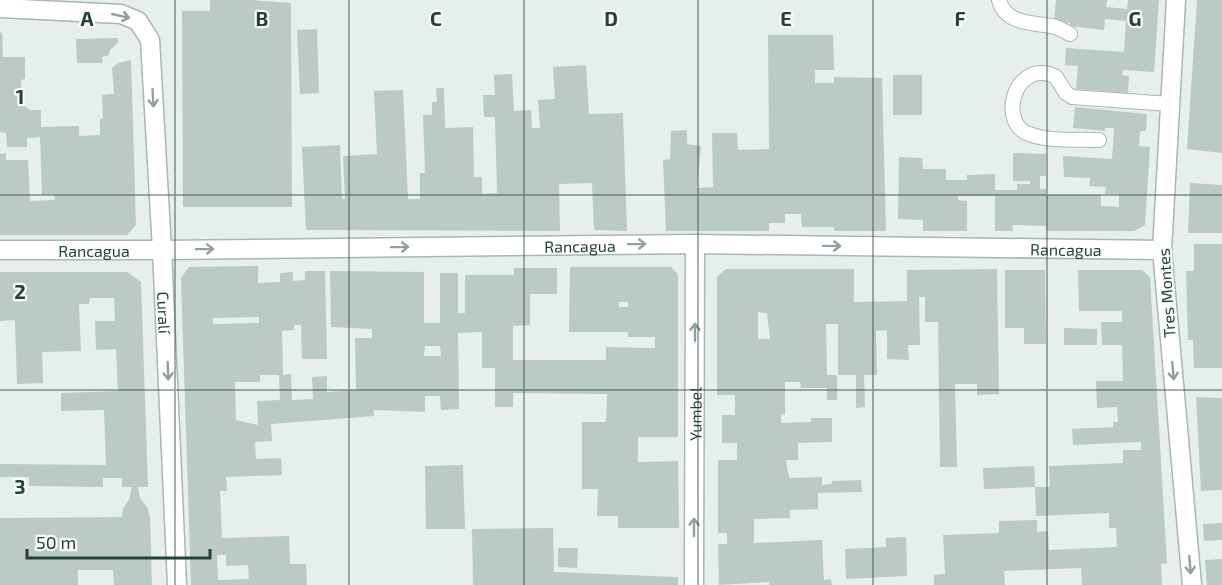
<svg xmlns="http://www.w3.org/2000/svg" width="1222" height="585" viewBox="0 0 1222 585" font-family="'Exo 2',sans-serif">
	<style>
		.building { fill: #bbcac4; fill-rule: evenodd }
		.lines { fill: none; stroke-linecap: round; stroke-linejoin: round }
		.service-casing { stroke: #a8b8b2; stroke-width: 16 }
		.minor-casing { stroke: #a8b8b2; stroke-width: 21 }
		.tertiary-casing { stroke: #a8b8b2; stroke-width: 21 }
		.service { stroke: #fff; stroke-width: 14 }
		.minor { stroke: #fff; stroke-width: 18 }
		.tertiary { stroke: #fff; stroke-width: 18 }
		.oneway { stroke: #92a09c }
		.grid { fill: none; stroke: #24423a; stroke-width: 1.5; stroke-opacity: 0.55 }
		.labels { text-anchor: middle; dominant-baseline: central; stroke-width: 4.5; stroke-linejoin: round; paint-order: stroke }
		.street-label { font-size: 16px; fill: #24423a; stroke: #f7fbf9 }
		.grid-label { font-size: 20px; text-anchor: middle; font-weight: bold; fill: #24423a; stroke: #f7fbf9; stroke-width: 4.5; stroke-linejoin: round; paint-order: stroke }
	</style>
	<rect width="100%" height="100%" fill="#e6efeb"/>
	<path class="building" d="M 210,0 L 252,0 L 291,3 L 292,207 L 183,207 L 182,11 L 210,11 Z
		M 1056,0 L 1107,0 L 1106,7 L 1127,9 L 1128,0 L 1159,0 L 1154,72 L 1123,70 L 1122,75 L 1129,76 L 1128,93 L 1076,89 L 1078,66 L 1065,65 L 1066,48 L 1124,52 L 1126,21 L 1105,19 L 1104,30 L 1070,26 L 1070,23 L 1054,22 Z
		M 1197,0 L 1222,0 L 1222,153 L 1187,149 Z
		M 317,29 L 319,93 L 300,94 L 297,30 Z
		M 0,32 L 2,33 L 3,57 L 25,57 L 25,79 L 21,80 L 22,104 L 30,110 L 41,110 L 41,127 L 79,126 L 79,136 L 100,135 L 100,119 L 103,119 L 102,95 L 114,94 L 112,68 L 118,63 L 131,60 L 136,225 L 127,235 L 0,235 L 0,154 L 6,153 L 6,160 L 28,160 L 30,201 L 55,200 L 54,194 L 42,195 L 40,137 L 27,138 L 27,147 L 7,147 L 6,133 L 0,132 Z
		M 768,35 L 833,35 L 834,70 L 815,70 L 815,83 L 834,83 L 834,77 L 882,78 L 886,231 L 834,231 L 834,227 L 802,227 L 801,214 L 785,214 L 785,223 L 769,223 L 769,231 L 666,231 L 663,160 L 670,159 L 671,131 L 687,130 L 687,144 L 701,146 L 697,188 L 713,187 L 712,133 L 737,133 L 738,150 L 769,149 Z
		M 118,38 L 118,43 L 110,50 L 109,55 L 102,57 L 103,63 L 77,63 L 76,39 Z
		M 586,65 L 589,114 L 623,113 L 627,231 L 594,230 L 592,183 L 559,184 L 560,231 L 306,230 L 302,147 L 340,145 L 342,199 L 345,199 L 343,156 L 377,154 L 374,91 L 403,90 L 408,199 L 420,199 L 420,173 L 425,173 L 423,115 L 432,115 L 432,102 L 437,102 L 436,88 L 444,88 L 445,128 L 473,127 L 474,177 L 482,177 L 482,194 L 497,193 L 495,117 L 484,117 L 483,95 L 495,95 L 494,75 L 512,74 L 514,111 L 531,110 L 532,128 L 540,128 L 538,100 L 555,99 L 553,67 Z
		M 893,75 L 922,75 L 922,115 L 893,115 Z
		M 1075,107 L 1147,114 L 1146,131 L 1140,131 L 1139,146 L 1150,147 L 1145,225 L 1134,231 L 1046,231 L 1046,226 L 1012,225 L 1013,231 L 995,231 L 995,196 L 958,196 L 958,200 L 967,201 L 967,231 L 923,231 L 923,220 L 898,219 L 899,157 L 922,158 L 923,169 L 946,169 L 946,180 L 967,180 L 967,175 L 995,174 L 995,190 L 1017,190 L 1017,184 L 1030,184 L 1030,181 L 1013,181 L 1013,153 L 1046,154 L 1046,176 L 1040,176 L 1040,189 L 1046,189 L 1046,195 L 1101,195 L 1101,206 L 1119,207 L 1119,194 L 1105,194 L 1106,187 L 1089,186 L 1090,178 L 1064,177 L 1063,156 L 1112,159 L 1114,128 L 1105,128 L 1105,131 L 1073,128 Z
		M 1190,183 L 1222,185 L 1222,233 L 1188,233 Z
		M 1194,244 L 1222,244 L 1222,368 L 1194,368 L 1193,340 L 1188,340 L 1186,271 L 1194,271 Z
		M 258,266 L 258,283 L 280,282 L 280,273 L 293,272 L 293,281 L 305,280 L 305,271 L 325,271 L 327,359 L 302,359 L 301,325 L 294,325 L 294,330 L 282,331 L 283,375 L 291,374 L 292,400 L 313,399 L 312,377 L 327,376 L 327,392 L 356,390 L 355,338 L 372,338 L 372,329 L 331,327 L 330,271 L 424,272 L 424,323 L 440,323 L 440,273 L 458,273 L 458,313 L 465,313 L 465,275 L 514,275 L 514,268 L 557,268 L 557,294 L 530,294 L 530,325 L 513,326 L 513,360 L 606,360 L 606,347 L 655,348 L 655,337 L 628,337 L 628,332 L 569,332 L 570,267 L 671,267 L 678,274 L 678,437 L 638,437 L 638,462 L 678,461 L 679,528 L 618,528 L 618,516 L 597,516 L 598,489 L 582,489 L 582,422 L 606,422 L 607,394 L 513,393 L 513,407 L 495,407 L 495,368 L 482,368 L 482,332 L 458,333 L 459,409 L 441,410 L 440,396 L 425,396 L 425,412 L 374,410 L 374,416 L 271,424 L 272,441 L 255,442 L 256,459 L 281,458 L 282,475 L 226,477 L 227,491 L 220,491 L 222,538 L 289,536 L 290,564 L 306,564 L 307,585 L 191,585 L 181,278 L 189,267 ZM 619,302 L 628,302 L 628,307 L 619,307 ZM 259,317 L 259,323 L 213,324 L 213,318 ZM 425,346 L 440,346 L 441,356 L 424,356 ZM 260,375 L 279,375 L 280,400 L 257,401 L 258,425 L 236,420 L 235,382 L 260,382 ZM 217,555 L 226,555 L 226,566 L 248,565 L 249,579 L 218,580 Z
		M 726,269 L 854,269 L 854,302 L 907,301 L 907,270 L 997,269 L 999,394 L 977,395 L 977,384 L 955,384 L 957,467 L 940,467 L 938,322 L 925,322 L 925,297 L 919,297 L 920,345 L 908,345 L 909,360 L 887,359 L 887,330 L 876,331 L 877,375 L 864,375 L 865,407 L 856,408 L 856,375 L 838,375 L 838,324 L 826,324 L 827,375 L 837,375 L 837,400 L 827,400 L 827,388 L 801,388 L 800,382 L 785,382 L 785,415 L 781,414 L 781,423 L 811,422 L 811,418 L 832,418 L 832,442 L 798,443 L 798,460 L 786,460 L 789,478 L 822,477 L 822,485 L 832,484 L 832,481 L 861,480 L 862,492 L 818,493 L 818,509 L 790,510 L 790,518 L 754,519 L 754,543 L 822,540 L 824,580 L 831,579 L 832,585 L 769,585 L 769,582 L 719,585 L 718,544 L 727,544 L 727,533 L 718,533 L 718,460 L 737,460 L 737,443 L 722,443 L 722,415 L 735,415 L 735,395 L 717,395 L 717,277 ZM 758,312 L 767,313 L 770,339 L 758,339 Z
		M 1005,270 L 1045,270 L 1046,344 L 1024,344 L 1024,328 L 1005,328 Z
		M 1078,270 L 1142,270 L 1150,277 L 1167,563 L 1161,564 L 1162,585 L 1082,585 L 1081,568 L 1004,571 L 1005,585 L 934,585 L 934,575 L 945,574 L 943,535 L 999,533 L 999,521 L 1037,520 L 1037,532 L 1048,531 L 1049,550 L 1117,547 L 1116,528 L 1109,528 L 1109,513 L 1036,516 L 1035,487 L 1050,487 L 1049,466 L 1123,463 L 1123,450 L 1141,450 L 1141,442 L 1073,445 L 1072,429 L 1113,427 L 1113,422 L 1118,422 L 1117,407 L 1097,408 L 1096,381 L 1123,381 L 1122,345 L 1102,345 L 1101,322 L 1122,322 L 1122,311 L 1079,311 Z
		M 0,272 L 127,272 L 141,282 L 148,487 L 138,487 L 140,498 L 147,507 L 150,517 L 152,585 L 114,585 L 113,570 L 78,570 L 78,585 L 0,585 L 0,518 L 122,517 L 123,508 L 129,500 L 132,487 L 122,487 L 122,478 L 103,478 L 103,487 L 29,486 L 29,477 L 0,477 L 0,464 L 106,465 L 104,410 L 61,411 L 61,393 L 118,391 L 116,349 L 96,350 L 95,321 L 115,321 L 114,298 L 90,298 L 89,304 L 79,304 L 81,351 L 42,352 L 43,383 L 17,384 L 15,320 L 0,321 Z
		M 1064,328 L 1097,329 L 1097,345 L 1064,345 Z
		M 1196,397 L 1222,398 L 1222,490 L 1201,491 Z
		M 463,465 L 465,529 L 426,529 L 425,466 Z
		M 1034,466 L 1035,487 L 984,489 L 983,468 Z
		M 1222,523 L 1222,540 L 1204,541 L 1203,524 Z
		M 553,528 L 554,572 L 678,577 L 678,585 L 473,585 L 472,529 Z
		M 906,537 L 907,576 L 846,579 L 845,549 L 886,547 L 886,538 Z
		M 558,548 L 578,548 L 577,568 L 558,567 Z
		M 1222,559 L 1222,585 L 1207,585 L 1205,560 Z"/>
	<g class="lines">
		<defs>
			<path id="service" d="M 999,0 C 1005,24 1033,23 1052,26 C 1058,27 1064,31 1070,34
				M 1099,140 C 1077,139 1050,142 1029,134 C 1000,124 1012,71 1043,73 C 1047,73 1052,75 1056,77 L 1066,93 L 1072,97 L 1170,104"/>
			<g id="minor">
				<path id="s1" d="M 0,8 L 121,14 L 138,21 L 150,40 L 162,250 L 177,585"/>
				<path d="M 1162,250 L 1176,0"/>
				<path id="s2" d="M 694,585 L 695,244"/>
			</g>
			<g id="tertiary">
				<path id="s3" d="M 0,250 L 162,250 L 695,244 L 1162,250 L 1192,585"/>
			</g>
		</defs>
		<use href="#service" class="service-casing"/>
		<use href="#minor" class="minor-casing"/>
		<use href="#tertiary" class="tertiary-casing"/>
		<use href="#service" class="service"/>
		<use href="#minor" class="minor"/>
		<use href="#tertiary" class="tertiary"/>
	</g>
	<defs><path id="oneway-shaft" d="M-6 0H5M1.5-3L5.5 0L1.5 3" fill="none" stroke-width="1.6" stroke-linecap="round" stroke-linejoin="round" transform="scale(1.5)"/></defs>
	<g class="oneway">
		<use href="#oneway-shaft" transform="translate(121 16) rotate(13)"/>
		<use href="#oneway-shaft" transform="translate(153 98) rotate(87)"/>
		<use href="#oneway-shaft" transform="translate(637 244) rotate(-1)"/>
		<use href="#oneway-shaft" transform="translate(832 246) rotate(1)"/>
		<use href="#oneway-shaft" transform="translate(400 247) rotate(-1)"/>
		<use href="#oneway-shaft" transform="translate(205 249) rotate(-1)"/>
		<use href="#oneway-shaft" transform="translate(695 332) rotate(-90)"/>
		<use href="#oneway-shaft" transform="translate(168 371) rotate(88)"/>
		<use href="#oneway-shaft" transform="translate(1173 371) rotate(85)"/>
		<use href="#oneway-shaft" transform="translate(694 527) rotate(-90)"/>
		<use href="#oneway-shaft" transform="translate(1190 565) rotate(85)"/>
	</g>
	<path class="grid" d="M 175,0 L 175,585M 349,0 L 349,585M 524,0 L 524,585M 698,0 L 698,585M 873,0 L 873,585M 1047,0 L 1047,585M 0,195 L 1222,195M 0,390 L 1222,390"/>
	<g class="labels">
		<g class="street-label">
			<text stroke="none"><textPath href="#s3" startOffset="580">Rancagua</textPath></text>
			<text stroke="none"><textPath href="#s3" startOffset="1066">Rancagua</textPath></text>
			<text stroke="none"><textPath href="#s3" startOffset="94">Rancagua</textPath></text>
			<text transform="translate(1166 293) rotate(-94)">Tres Montes</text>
			<text stroke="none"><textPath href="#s1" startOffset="435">Curalí</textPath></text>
			<text stroke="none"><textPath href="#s2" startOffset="171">Yumbel</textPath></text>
		</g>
	</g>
	<g class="grid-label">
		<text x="87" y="26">A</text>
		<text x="262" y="26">B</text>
		<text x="436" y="26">C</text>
		<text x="611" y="26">D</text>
		<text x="786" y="26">E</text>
		<text x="960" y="26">F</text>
		<text x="1135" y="26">G</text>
		<text x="20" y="104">1</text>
		<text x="20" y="299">2</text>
		<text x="20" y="494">3</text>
	</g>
	<path d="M27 549v9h183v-9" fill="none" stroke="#24423a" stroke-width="3"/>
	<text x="36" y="549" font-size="18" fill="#24423a" stroke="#f7fbf9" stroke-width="4.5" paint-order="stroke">50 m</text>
</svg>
